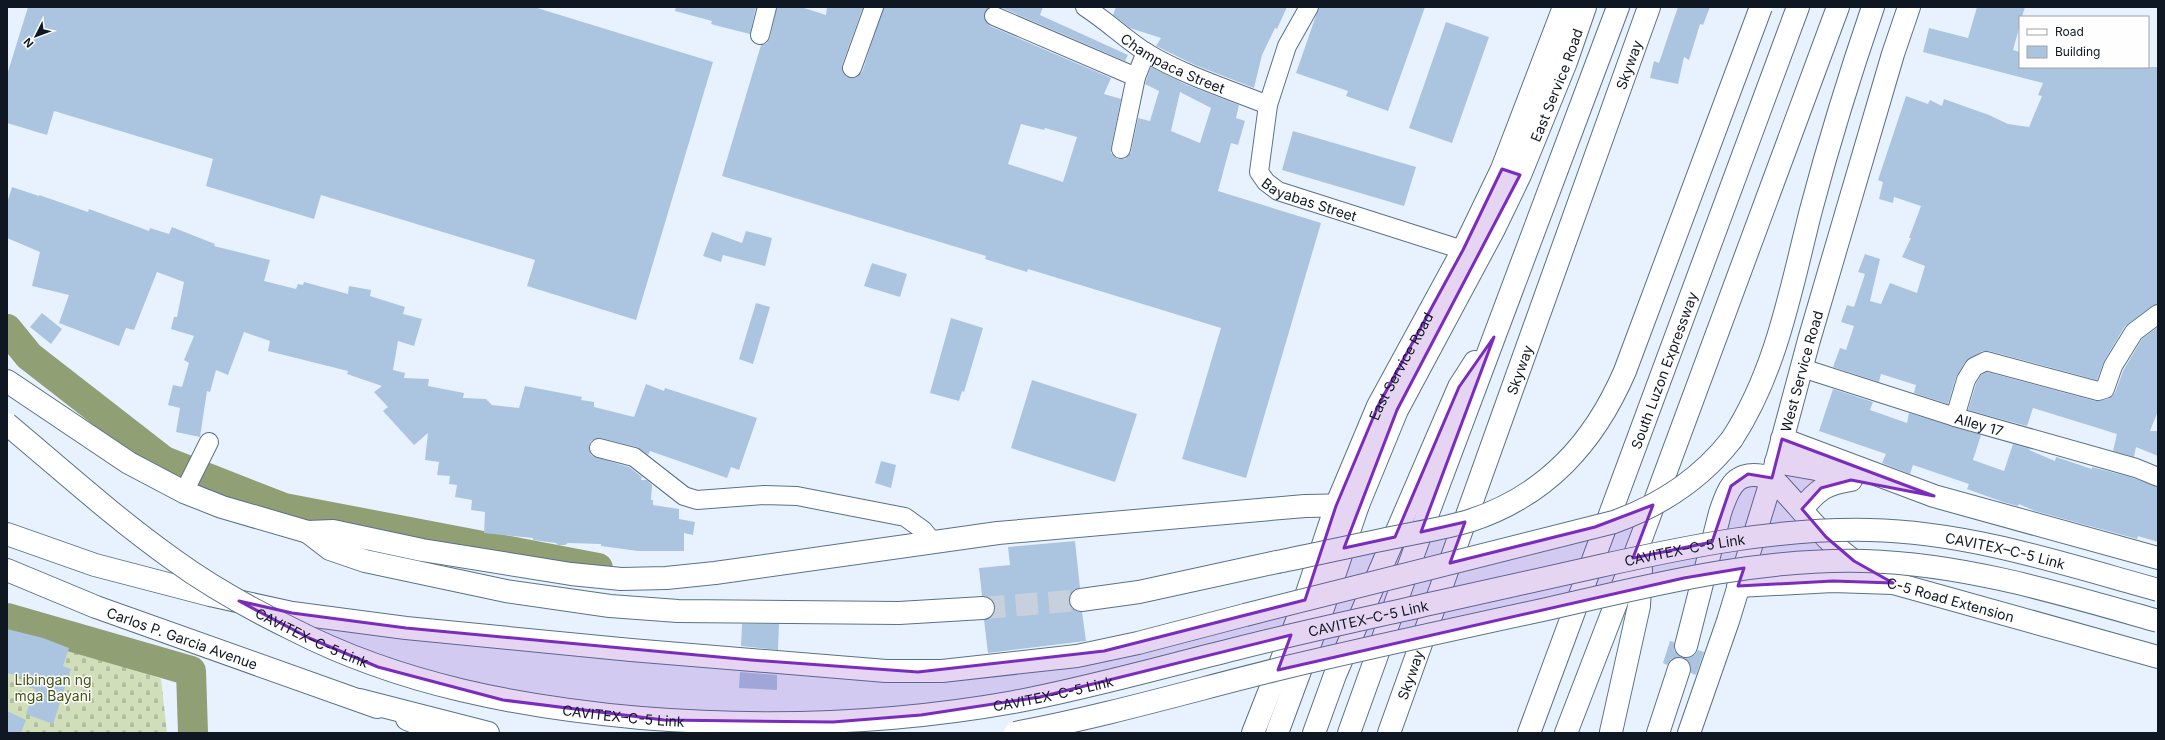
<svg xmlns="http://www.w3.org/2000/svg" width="2165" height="740" viewBox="0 0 2165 740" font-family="Inter,sans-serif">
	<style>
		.cemetery { fill: url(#cemetery-stones) }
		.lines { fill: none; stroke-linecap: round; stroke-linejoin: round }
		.river { stroke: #919f75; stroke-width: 30 }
		.building { fill: #abc5e0; fill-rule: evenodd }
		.highway-tunnel { stroke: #c7d1dd; stroke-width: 22; stroke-dasharray: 22 11; stroke-linecap: butt }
		.street-casing { stroke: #597189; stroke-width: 20 }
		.secondary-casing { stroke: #597189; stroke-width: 24 }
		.primary-casing { stroke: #597189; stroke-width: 24 }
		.highway-casing { stroke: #597189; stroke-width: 24 }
		.street { stroke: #fff; stroke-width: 18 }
		.secondary { stroke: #fff; stroke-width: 22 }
		.primary { stroke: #fff; stroke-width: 22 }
		.highway { stroke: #fff; stroke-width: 22 }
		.highway-bridge-casing { stroke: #597189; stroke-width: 24; stroke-linecap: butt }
		.highway-bridge { stroke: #fff; stroke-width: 22 }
		.marked { fill: #7b2cbf; fill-opacity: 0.2; stroke: #7b2cbf; stroke-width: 3; stroke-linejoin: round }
		.labels { text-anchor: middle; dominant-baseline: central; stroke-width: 3; stroke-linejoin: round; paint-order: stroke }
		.street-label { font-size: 14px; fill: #0f1822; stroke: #fefefe }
		.park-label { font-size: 14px; fill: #415311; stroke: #fefefe }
	</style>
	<defs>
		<pattern id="cemetery-stones" width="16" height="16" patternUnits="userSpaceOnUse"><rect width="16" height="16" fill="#d1deba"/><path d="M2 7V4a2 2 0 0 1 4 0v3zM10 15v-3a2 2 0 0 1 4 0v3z" fill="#b2bea0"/></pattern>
	</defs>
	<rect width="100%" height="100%" fill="#e8f2fe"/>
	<path class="cemetery" d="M 7,622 L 161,679 L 167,733 L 7,733 Z"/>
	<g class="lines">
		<path class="river" d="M 7,329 L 29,356 L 164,461 L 284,508 L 598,568
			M 7,618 L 191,671 L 193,733"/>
	</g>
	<path class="building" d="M 28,7 L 534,7 L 713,62 L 636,320 L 527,286 L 535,260 L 321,195 L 314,219 L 206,186 L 213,159 L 54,111 L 47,135 L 7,123 L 7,75 Z
		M 676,7 L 756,7 L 750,34 L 718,26 L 711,24 L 712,21 L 675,11 Z
		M 777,7 L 801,7 L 826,15 L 827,7 L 863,7 L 842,65 L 844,74 L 853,78 L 862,72 L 884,7 L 989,7 L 985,12 L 984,17 L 990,26 L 1111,78 L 1104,94 L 1121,99 L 1111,147 L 1111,153 L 1118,159 L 1125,159 L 1131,152 L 1138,118 L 1150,121 L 1159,91 L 1145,84 L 1151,67 L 1187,85 L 1239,105 L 1236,118 L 1245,121 L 1238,145 L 1231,143 L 1218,191 L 1321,223 L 1246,478 L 1182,459 L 1221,328 L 1028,269 L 1027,272 L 985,259 L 986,256 L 722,176 L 761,45 L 767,43 L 770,38 ZM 1180,92 L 1211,108 L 1200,143 L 1171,131 ZM 1021,124 L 1044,130 L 1045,128 L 1077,137 L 1063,182 L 1008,164 Z
		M 1000,7 L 1043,7 L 1040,15 L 1128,55 L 1125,61 Z
		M 1116,7 L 1287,7 L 1277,29 L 1275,28 L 1262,55 L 1254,88 L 1195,65 L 1156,46 L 1161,38 L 1130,28 L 1113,15 Z
		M 1319,7 L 1425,7 L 1388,111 L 1346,96 L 1348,91 L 1296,73 Z
		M 1678,7 L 1710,7 L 1703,25 L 1700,24 L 1689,60 L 1684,57 L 1678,84 L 1650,78 L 1654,61 L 1659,63 Z
		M 1977,7 L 2025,7 L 2022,17 L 2020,17 L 2020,25 L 2013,50 L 2020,52 L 2020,67 L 2158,67 L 2158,304 L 2152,306 L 2125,326 L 2104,361 L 2097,380 L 1989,351 L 1982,351 L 1965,362 L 1956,377 L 1948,404 L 1914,393 L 1916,385 L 1881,374 L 1879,382 L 1833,367 L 1840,348 L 1846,350 L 1854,326 L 1841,322 L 1847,305 L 1854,307 L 1865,274 L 1858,272 L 1865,254 L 1880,259 L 1870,301 L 1881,304 L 1890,283 L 1917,293 L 1925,266 L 1902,257 L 1911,238 L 1909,238 L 1921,206 L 1894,197 L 1893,203 L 1879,199 L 1883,182 L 1878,180 L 1906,96 L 1928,104 L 1930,100 L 1942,106 L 1944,99 L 1989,115 L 2008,124 L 2029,127 L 2042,96 L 2038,95 L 2043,83 L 1923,52 L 1929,28 L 1968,38 Z
		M 1446,22 L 1489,37 L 1452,143 L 1409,128 Z
		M 1293,131 L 1416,167 L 1404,206 L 1282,170 Z
		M 12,187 L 39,196 L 39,195 L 88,212 L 89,209 L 149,231 L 150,228 L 169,234 L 172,227 L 215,244 L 214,246 L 270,260 L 264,281 L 296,289 L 298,284 L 303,285 L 304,282 L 348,294 L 349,286 L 371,290 L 370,296 L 405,307 L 403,314 L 422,319 L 414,346 L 398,341 L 393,370 L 405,373 L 404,378 L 429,379 L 428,386 L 464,393 L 463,398 L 486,399 L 492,405 L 519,408 L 525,386 L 582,397 L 581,400 L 594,402 L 594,407 L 634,417 L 646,384 L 664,391 L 665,388 L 757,418 L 739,470 L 731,467 L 727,478 L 650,451 L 648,455 L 637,447 L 601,438 L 591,441 L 589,450 L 592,456 L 629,467 L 642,477 L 641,480 L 647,480 L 652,485 L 651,500 L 653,500 L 653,505 L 679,509 L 679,519 L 695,522 L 693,535 L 684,533 L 684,551 L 638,551 L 601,546 L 601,544 L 568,543 L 565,545 L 558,545 L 556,543 L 533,540 L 533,538 L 484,533 L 485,512 L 471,510 L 472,500 L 455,497 L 457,485 L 449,484 L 450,476 L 437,475 L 439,462 L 425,460 L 428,433 L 414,445 L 383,411 L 388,407 L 374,392 L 382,386 L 347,374 L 348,371 L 268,351 L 270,341 L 244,332 L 228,375 L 216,370 L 210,392 L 207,391 L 200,437 L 176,432 L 180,408 L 168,405 L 173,385 L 182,387 L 189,363 L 184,360 L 194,336 L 171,329 L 174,317 L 177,317 L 184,282 L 157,272 L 134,330 L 126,328 L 119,346 L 59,323 L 69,295 L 32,286 L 40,252 L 7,238 L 7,203 Z
		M 746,231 L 772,238 L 765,266 L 723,255 L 721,262 L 703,256 L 712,232 L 742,243 Z
		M 872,263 L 907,274 L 900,297 L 864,286 Z
		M 756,303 L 770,307 L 753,364 L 739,359 Z
		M 42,313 L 62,329 L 51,344 L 30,327 Z
		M 951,318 L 983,328 L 964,392 L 962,391 L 959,401 L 930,393 Z
		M 2158,327 L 2158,411 L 2150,431 L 2158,431 L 2158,456 L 2136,447 L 2134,457 L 2113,451 L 2117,434 L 2033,408 L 2027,426 L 1968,410 L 1976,384 L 1981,375 L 1987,372 L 2095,401 L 2108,399 L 2115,393 L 2123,371 L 2142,339 Z
		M 1032,380 L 1137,414 L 1115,482 L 1011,448 Z
		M 1833,389 L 1873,402 L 1870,410 L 1907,423 L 1909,413 L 1981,435 L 1973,460 L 2004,471 L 2013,444 L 2030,449 L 2029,450 L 2055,461 L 2056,457 L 2092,469 L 2092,467 L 2130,477 L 2158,487 L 2158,542 L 2138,536 L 2137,539 L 2035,511 L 2019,504 L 2018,506 L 2003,502 L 1967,489 L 1969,484 L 1913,465 L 1910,474 L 1882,463 L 1886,454 L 1819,431 Z
		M 881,461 L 896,465 L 891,488 L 875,483 Z
		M 1075,541 L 1080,588 L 1073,590 L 1069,601 L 1071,608 L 1082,612 L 1086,641 L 988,653 L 984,620 L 994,614 L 995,607 L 989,597 L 982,596 L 979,568 L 1010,565 L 1008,547 Z
		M 742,624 L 779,624 L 778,650 L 741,646 Z
		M 7,629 L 43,638 L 69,648 L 63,666 L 71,669 L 53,724 L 26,714 L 35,689 L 20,685 L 23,677 L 7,673 Z
		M 1670,641 L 1674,642 L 1674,650 L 1681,657 L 1671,659 L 1667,665 L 1663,663 Z
		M 1698,650 L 1704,652 L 1696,675 L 1691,673 L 1691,666 L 1685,658 L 1695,655 Z
		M 740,672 L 777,675 L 777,690 L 739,688 Z
		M 7,711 L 26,720 L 21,733 L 7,733 Z"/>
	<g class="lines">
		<path class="highway-tunnel" d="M 983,608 L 1081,600"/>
		<defs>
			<g id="street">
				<path id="s1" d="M 1085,7 C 1107,21 1126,40 1147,53 C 1184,75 1228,89 1268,105"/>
				<path id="s2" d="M 1309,7 L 1287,46 L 1268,105 L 1259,172 L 1266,182 L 1278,191 L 1463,250"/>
				<path d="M 994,16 L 1136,77"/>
				<path d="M 760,35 L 767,7"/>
				<path d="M 852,68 L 874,7"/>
				<path d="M 1121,149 L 1136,77 L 1146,52"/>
				<path id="s3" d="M 1802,368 L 1955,417 L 2136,468 L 2158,477"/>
				<path d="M 1955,417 L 1966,380 L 1974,367 L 1986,361 L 2098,391 L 2105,389 L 2113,366 L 2134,332 L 2158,314"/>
				<path d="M 599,448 L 634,457 L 684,496 L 697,500 L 764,495 L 797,496 L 905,517 L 923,530 L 932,541"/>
				<path d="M 184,492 L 209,442"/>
			</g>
			<g id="secondary">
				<path d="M 1782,439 L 1934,496 L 2158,558"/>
				<path d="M 1776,462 L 1816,469 L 1845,478"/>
				<path d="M 1772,478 C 1802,508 1828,547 1865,568"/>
				<path d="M 1802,509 C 1818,489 1826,484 1851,480"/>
				<path id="s4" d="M 1738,586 L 1833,581 L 1893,583 L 2158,657"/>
				<path id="s5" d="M 1253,733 L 1302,608 L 1336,506 L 1378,406 L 1463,250 L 1502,169 L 1564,7"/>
				<path id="s6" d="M 1277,733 L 1321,614 L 1358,505 L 1397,410 L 1494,229 L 1520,175 L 1566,62 L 1585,7"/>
				<path id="s7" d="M 1689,733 L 1728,621 L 1772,478 L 1809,340 L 1893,54 L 1909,7"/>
			</g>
			<g id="primary">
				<path d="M 7,381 L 129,463 L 184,492 L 222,507 L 308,532 L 333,531 L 422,550 L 571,574 L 621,579 L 666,578 L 715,573 L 998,533 L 1305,506 L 1358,505"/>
				<path id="s8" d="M 7,570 L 96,607 L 377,707"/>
				<path d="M 407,719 L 441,733"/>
			</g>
			<g id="highway">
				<path d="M 1732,439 C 1777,370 1791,288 1811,210 C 1829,142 1850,74 1873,7"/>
				<path d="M 308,532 L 330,549 L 365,561 L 506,591 L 610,606 L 678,611 L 899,613 L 983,608"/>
				<path d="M 7,534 L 95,565 L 210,595 L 292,613 L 406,628 L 631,650 L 886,671 L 942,671 L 1077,656 L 1138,643 L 1245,615"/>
				<path d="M 1081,600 L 1139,592 L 1277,562"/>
				<path d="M 1686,646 L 1720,513 C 1730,482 1738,468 1772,478"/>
				<path d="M 359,700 L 488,733"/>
				<path d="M 1611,732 L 1639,606 L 1641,569"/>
				<path d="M 1314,733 L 1335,675 L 1459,387 L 1475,362"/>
				<path d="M 1349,733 L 1428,513 L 1618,7"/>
				<path id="s9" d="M 1389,733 L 1649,7"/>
				<path id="s10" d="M 1529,733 L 1798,7"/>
				<path d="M 1566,733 L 1642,536 L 1838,7"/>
				<path d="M 1658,733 L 1679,669"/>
			</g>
		</defs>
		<use href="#street" class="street-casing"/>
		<use href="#secondary" class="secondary-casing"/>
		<use href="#primary" class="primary-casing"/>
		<use href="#highway" class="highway-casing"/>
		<use href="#street" class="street"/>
		<use href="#secondary" class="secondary"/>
		<use href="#primary" class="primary"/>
		<use href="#highway" class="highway"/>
		<defs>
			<g id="highway-bridge">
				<path id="s11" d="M 7,424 C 62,470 116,519 174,560 C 211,587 251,609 292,629 C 401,685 520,707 641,718 C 766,728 891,724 1014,702 C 1089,688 1162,667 1235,649 C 1301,632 1368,618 1434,603 C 1490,590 1545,578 1600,566 C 1690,546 1778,528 1870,530 C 1968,532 2064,564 2158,590"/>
				<path d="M 1277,562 C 1317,554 1356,545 1396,537 C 1420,532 1445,528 1469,521 C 1546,496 1594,443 1625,371 L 1761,7"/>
				<path d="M 1245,615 L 1614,522 C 1661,505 1701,479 1732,439"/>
				<path d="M 1015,733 C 1106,716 1194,690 1283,668 C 1371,647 1459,628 1547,609 C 1652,585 1757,558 1865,561 C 1965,564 2063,594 2158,621"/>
			</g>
		</defs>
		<use href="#highway-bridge" class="highway-bridge-casing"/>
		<use href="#highway-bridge" class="highway-bridge"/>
	</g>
	<path class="marked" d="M 1502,169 L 1520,175 L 1397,410 L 1344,548 L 1395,537 L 1459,387 L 1494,337 L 1421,532 L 1465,522 L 1450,563 L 1595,527 L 1653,505 L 1633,558 L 1712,542 L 1731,486 L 1748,474 L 1772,478 L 1782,439 L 1934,496 L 1851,480 L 1821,488 L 1802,509 L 1826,537 L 1854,561 L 1893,583 L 1833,581 L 1738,586 L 1744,568 L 1684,578 L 1278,670 L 1291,635 L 1040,697 L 921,715 L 833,722 L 664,720 L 503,700 L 378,667 L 309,638 L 239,601 L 292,613 L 406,628 L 751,660 L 918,672 L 1104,651 L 1305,600 L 1336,506 L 1378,406 L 1463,250 Z"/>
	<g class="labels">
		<g class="street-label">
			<text stroke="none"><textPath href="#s1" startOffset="105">Champaca Street</textPath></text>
			<text stroke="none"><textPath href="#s9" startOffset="710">Skyway</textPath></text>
			<text stroke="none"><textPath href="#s6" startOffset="707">East Service Road</textPath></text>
			<text stroke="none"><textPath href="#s2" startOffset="234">Bayabas Street</textPath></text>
			<text stroke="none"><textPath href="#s5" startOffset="396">East Service Road</textPath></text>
			<text stroke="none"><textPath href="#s9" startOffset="386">Skyway</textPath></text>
			<text stroke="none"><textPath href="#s10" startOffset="387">South Luzon Expressway</textPath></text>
			<text stroke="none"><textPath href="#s7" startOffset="379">West Service Road</textPath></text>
			<text stroke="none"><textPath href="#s3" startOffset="186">Alley 17</textPath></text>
			<text stroke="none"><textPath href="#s11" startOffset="1777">CAVITEX–C-5 Link</textPath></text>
			<text stroke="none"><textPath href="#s11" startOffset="2101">CAVITEX–C-5 Link</textPath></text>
			<text stroke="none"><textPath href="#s4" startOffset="215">C-5 Road Extension</textPath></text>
			<text stroke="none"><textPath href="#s11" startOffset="1453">CAVITEX–C-5 Link</textPath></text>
			<text stroke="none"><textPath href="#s11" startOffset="374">CAVITEX–C-5 Link</textPath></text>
			<text stroke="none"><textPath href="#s8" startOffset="188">Carlos P. Garcia Avenue</textPath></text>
			<text stroke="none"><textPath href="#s9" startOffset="62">Skyway</textPath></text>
			<text stroke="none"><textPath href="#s11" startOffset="1129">CAVITEX–C-5 Link</textPath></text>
			<text stroke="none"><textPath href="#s11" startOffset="697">CAVITEX–C-5 Link</textPath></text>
		</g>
		<g class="park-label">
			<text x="53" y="679">Libingan ng<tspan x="53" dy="16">mga Bayani</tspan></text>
		</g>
	</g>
	<rect width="2165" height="740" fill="none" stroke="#0f1822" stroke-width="16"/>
	<rect x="2019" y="16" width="130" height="52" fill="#fefefe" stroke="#9ea2a6"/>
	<rect x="2027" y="29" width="20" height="6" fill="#ffffff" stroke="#9ea2a6"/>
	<text x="2055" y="36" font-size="12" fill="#0f1822">Road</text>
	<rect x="2027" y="46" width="20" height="12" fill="#abc5e0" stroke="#9ea2a6"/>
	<text x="2055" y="56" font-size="12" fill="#0f1822">Building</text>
	<g transform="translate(36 36) rotate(228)" stroke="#fefefe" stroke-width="3" paint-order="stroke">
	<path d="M0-3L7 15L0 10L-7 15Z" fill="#0f1822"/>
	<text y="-6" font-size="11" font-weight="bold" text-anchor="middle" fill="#0f1822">N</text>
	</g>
</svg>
